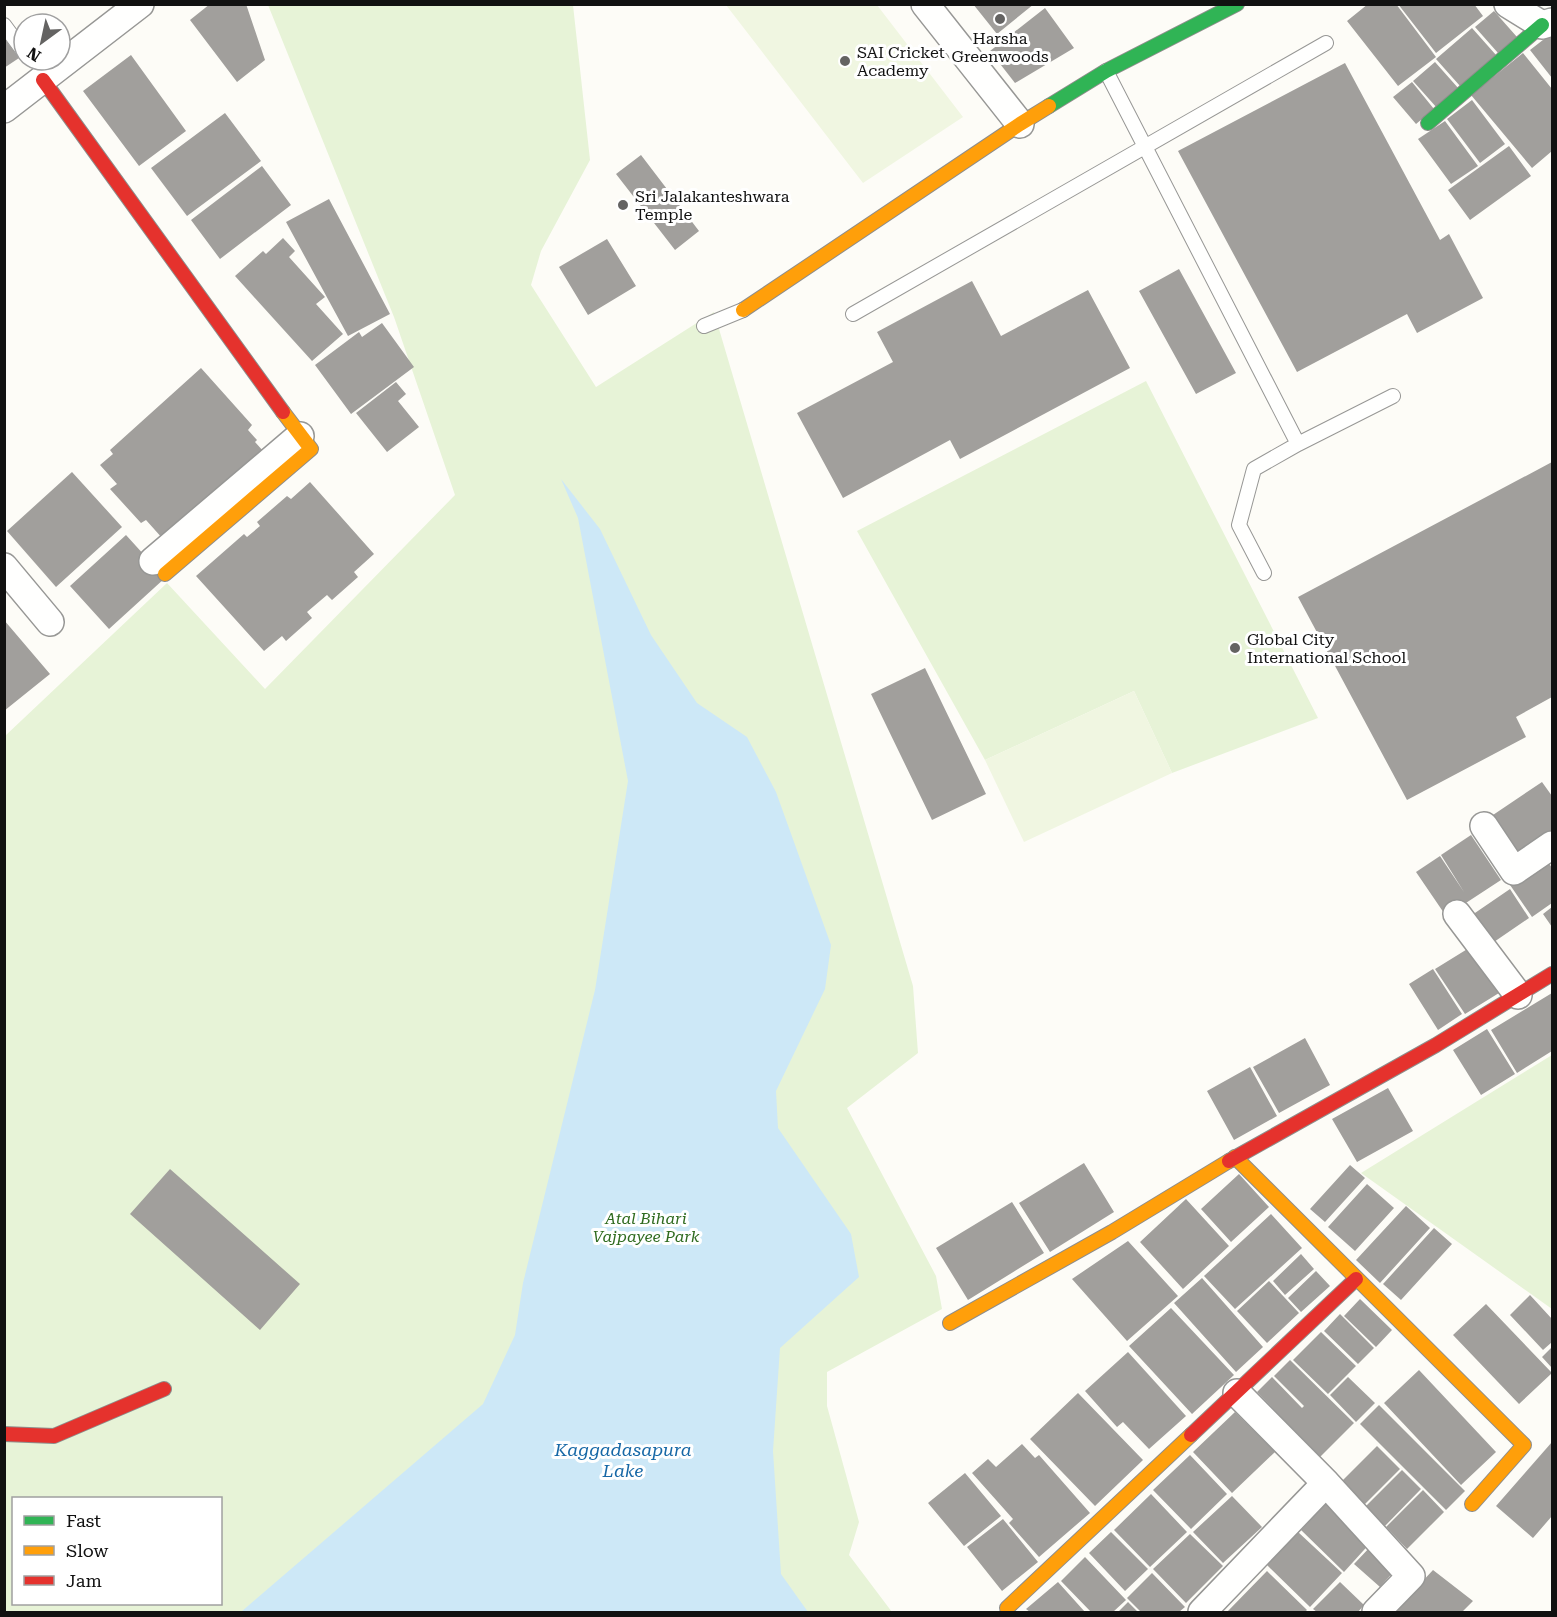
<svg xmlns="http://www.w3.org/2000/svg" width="1557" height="1617" viewBox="0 0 1557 1617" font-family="'Roboto Serif',serif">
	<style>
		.green { fill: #e7f3d7; fill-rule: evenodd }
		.pitch { fill: #f0f6e1 }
		.water { fill: #cde8f7 }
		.building { fill: #a19f9c }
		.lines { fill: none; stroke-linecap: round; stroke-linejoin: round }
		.lane-casing { stroke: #979795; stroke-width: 16 }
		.street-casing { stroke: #979795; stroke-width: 30 }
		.fast-casing { stroke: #8e8d8b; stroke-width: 16 }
		.slow-casing { stroke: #8e8d8b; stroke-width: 16 }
		.jam-casing { stroke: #8e8d8b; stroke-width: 16 }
		.lane { stroke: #fffffe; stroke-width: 14 }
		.street { stroke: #fffffe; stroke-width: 27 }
		.fast { stroke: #30b455; stroke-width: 14 }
		.slow { stroke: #ff9f0a; stroke-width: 14 }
		.jam { stroke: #e5322d; stroke-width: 14 }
		.poi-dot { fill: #646362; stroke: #fff; stroke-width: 2 }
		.labels { text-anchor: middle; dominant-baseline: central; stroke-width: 6; stroke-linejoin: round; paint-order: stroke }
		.poi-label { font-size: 16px; fill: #111; stroke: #fff; text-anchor: start }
		.park-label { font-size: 16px; font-style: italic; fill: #2f6b1f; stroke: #fff }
		.water-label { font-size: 18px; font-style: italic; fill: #1768a6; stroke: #fff }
	</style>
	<rect width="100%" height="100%" fill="#fdfcf7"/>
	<path class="green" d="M 268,5 L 573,5 L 590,160 L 541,251 L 531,285 L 596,387 L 714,312 L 913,986 L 918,1053 L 847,1108 L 936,1276 L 942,1309 L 827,1372 L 827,1406 L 859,1522 L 849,1555 L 892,1612 L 5,1612 L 5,736 L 167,583 L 265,689 L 455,495 L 394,317 ZM 14,1498 L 220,1498 L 220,1604 L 14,1604 Z
		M 1146,381 L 1318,718 L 1172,773 L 1134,691 L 985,760 L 857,531 Z
		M 1552,1055 L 1552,1309 L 1361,1173 Z"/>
	<path class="pitch" d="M 726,5 L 877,5 L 963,117 L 863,183 Z
		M 1134,691 L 1172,773 L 1024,842 L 985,760 Z"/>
	<path class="water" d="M 561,479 L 600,529 L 651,635 L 697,703 L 747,737 L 776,792 L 831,945 L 825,989 L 776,1091 L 778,1128 L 851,1234 L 859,1277 L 780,1348 L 773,1451 L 781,1574 L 808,1612 L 241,1612 L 483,1404 L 515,1335 L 523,1283 L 595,990 L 628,781 L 578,518 Z"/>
	<path class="building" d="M 210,4 L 246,4 L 265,60 L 237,82 L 190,20 Z
		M 973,4 L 1034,4 L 997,34 Z
		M 1368,4 L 1396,4 L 1436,57 L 1398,86 L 1347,21 Z
		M 1398,4 L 1474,4 L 1483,16 L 1436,53 Z
		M 1045,8 L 1074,48 L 1015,83 L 990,51 Z
		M 1494,11 L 1517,37 L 1498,53 L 1475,27 Z
		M 1472,28 L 1496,55 L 1460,86 L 1436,59 Z
		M 1552,33 L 1552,78 L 1530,50 Z
		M 4,38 L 19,58 L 4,68 Z
		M 1523,53 L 1552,89 L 1552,151 L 1532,168 L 1471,95 Z
		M 131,55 L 186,131 L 139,166 L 83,91 Z
		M 1435,62 L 1459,89 L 1437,108 L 1413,81 Z
		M 1345,63 L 1440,240 L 1449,234 L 1483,298 L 1417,333 L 1407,314 L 1297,372 L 1178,151 Z
		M 1412,82 L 1434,109 L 1416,124 L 1393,97 Z
		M 1472,100 L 1505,144 L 1480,163 L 1447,119 Z
		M 225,113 L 261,161 L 187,216 L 151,168 Z
		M 1445,121 L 1478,166 L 1451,184 L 1418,139 Z
		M 1509,146 L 1531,176 L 1470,220 L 1448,190 Z
		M 641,155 L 699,231 L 675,250 L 616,174 Z
		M 262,166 L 291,205 L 220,259 L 191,220 Z
		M 329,199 L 390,314 L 348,336 L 286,222 Z
		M 283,238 L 295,251 L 289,257 L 325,297 L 316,304 L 343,334 L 312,361 L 235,276 L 263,251 L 266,254 Z
		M 607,239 L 636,286 L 588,315 L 559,267 Z
		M 1179,269 L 1236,373 L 1196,394 L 1139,291 Z
		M 972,281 L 1001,336 L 1088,290 L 1130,368 L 960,459 L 950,440 L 843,498 L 797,413 L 893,362 L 877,332 Z
		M 382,323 L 414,367 L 351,414 L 315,365 L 359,332 L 362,337 Z
		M 201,368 L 252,425 L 248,430 L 257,440 L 255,442 L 264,452 L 163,539 L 146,520 L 141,523 L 110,489 L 117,484 L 100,465 L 113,454 L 110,450 Z
		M 396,382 L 406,394 L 398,401 L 419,427 L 387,452 L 356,413 Z
		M 1552,462 L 1552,697 L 1516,717 L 1526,737 L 1407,800 L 1298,597 Z
		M 72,472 L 122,527 L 56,587 L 7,531 Z
		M 310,482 L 374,554 L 354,572 L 358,577 L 332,600 L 327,595 L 307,612 L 312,618 L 286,641 L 282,636 L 264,651 L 196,576 L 244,534 L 247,537 L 260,526 L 257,522 L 287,496 L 291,499 Z
		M 126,535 L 165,578 L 109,629 L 70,586 Z
		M 4,620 L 50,674 L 4,711 Z
		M 925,668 L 986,794 L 932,820 L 871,694 Z
		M 1542,782 L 1552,796 L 1552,836 L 1519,859 L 1490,817 Z
		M 1471,835 L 1501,880 L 1446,916 L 1416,872 L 1440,856 L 1464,892 L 1441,855 Z
		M 1545,857 L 1552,868 L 1552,903 L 1532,917 L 1508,882 Z
		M 1510,889 L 1529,918 L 1491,944 L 1472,915 Z
		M 1552,907 L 1552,927 L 1543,914 Z
		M 1469,948 L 1499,993 L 1465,1014 L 1435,969 Z
		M 1433,969 L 1462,1014 L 1438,1030 L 1409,984 Z
		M 1552,993 L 1552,1051 L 1517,1073 L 1491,1030 Z
		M 1487,1029 L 1515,1074 L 1481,1095 L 1453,1050 Z
		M 1305,1038 L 1330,1085 L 1279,1113 L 1253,1067 Z
		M 1250,1067 L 1277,1116 L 1234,1140 L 1207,1091 Z
		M 1388,1088 L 1413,1131 L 1357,1162 L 1332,1119 Z
		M 1084,1163 L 1114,1212 L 1050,1252 L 1019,1203 Z
		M 1350,1165 L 1365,1178 L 1325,1222 L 1310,1209 Z
		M 170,1169 L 300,1284 L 260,1330 L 130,1214 Z
		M 1239,1174 L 1269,1207 L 1231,1242 L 1201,1209 Z
		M 1367,1184 L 1394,1208 L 1355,1251 L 1328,1227 Z
		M 1186,1199 L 1229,1246 L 1183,1289 L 1140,1242 Z
		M 1012,1202 L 1044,1253 L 968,1300 L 936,1248 Z
		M 1406,1206 L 1430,1228 L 1380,1283 L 1356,1260 Z
		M 1271,1214 L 1302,1248 L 1235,1309 L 1204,1276 Z
		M 1434,1228 L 1452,1244 L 1401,1300 L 1383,1284 Z
		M 1128,1241 L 1178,1296 L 1127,1341 L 1072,1279 Z
		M 1301,1254 L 1314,1269 L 1285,1295 L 1273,1281 Z
		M 1316,1271 L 1330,1286 L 1301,1312 L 1288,1298 Z
		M 1202,1278 L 1263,1347 L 1236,1372 L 1174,1303 Z
		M 1269,1281 L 1299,1313 L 1267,1343 L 1237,1311 Z
		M 1530,1295 L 1552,1319 L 1552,1342 L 1543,1350 L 1510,1315 Z
		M 1360,1299 L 1392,1330 L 1376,1347 L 1344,1316 Z
		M 1486,1304 L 1552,1373 L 1519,1404 L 1453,1335 Z
		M 1171,1308 L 1234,1375 L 1192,1414 L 1129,1346 Z
		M 1340,1314 L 1374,1348 L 1358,1364 L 1324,1331 Z
		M 1321,1332 L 1356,1366 L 1328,1394 L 1293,1360 Z
		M 1552,1347 L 1552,1368 L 1542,1357 Z
		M 1128,1352 L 1186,1416 L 1149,1449 L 1123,1422 L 1117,1427 L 1085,1391 Z
		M 1290,1360 L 1354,1423 L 1320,1457 L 1257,1392 L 1272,1377 L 1302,1408 L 1304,1406 L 1274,1376 Z
		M 1419,1370 L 1496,1452 L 1461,1485 L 1384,1403 Z
		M 1348,1377 L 1375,1403 L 1356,1422 L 1330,1395 Z
		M 1078,1393 L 1143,1460 L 1095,1506 L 1030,1439 Z
		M 1379,1405 L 1465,1491 L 1446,1510 L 1360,1424 Z
		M 1235,1412 L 1275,1452 L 1232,1493 L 1193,1452 Z
		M 1552,1442 L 1552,1516 L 1533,1538 L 1496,1506 Z
		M 1022,1444 L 1035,1458 L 1039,1455 L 1090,1513 L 1039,1557 L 1009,1523 L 1013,1519 L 972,1473 L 988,1459 L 996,1467 Z
		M 1377,1446 L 1400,1469 L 1364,1505 L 1341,1482 Z
		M 1190,1455 L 1227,1494 L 1191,1529 L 1153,1490 Z
		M 1402,1470 L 1421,1489 L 1385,1526 L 1366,1506 Z
		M 965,1473 L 1001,1516 L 964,1546 L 928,1503 Z
		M 1423,1490 L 1444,1512 L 1407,1549 L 1386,1527 Z
		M 1151,1494 L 1187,1532 L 1150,1567 L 1114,1530 Z
		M 1232,1496 L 1262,1527 L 1223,1563 L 1193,1532 Z
		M 1330,1499 L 1373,1540 L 1344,1572 L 1301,1530 Z
		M 1003,1519 L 1038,1562 L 1002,1591 L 967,1547 Z
		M 1111,1532 L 1148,1569 L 1125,1591 L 1089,1553 Z
		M 1298,1532 L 1342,1573 L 1310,1607 L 1267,1565 Z
		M 1190,1534 L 1223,1566 L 1186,1603 L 1153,1569 Z
		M 1371,1546 L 1396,1569 L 1380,1587 L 1354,1564 Z
		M 1085,1557 L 1126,1600 L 1113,1612 L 1091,1612 L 1061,1581 Z
		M 1433,1570 L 1473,1601 L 1462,1612 L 1394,1612 Z
		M 1267,1571 L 1307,1610 L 1305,1612 L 1227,1612 Z
		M 1152,1573 L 1185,1607 L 1179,1612 L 1141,1612 L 1127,1598 Z
		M 1058,1582 L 1085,1612 L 1030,1612 L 1026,1609 Z
		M 1340,1582 L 1364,1605 L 1358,1612 L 1317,1612 L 1313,1609 Z
		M 1128,1602 L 1138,1612 L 1118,1612 Z"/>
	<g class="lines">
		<defs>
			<path id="lane" d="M 4,25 L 24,52
				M 1106,71 L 1298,444 L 1393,396
				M 853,314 L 1326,43
				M 704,326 L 743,310
				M 1264,573 L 1239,525 L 1254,469 L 1298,444"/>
			<path id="street" d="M 925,4 L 1020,124
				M 1508,4 L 1542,25 L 1552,22
				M 4,109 L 140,4
				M 153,561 L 300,436
				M 4,567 L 50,622
				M 1484,826 L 1514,871 L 1552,845
				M 1457,914 L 1518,995
				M 1237,1393 L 1326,1483 L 1411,1576 L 1376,1612
				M 1202,1612 L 1326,1483"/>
			<path id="fast" d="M 1049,106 L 1106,71 L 1237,4
				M 1428,123 L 1542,25"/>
			<path id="slow" d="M 743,310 L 1020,124 L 1049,106
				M 165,574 L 311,449 L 283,412
				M 1235,1157 L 1524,1445 L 1472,1504
				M 950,1323 L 1112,1232 L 1229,1161
				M 1007,1608 L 1191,1435"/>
			<path id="jam" d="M 43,80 L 283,412
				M 1229,1161 L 1436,1045 L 1552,974
				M 4,1434 L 54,1436 L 164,1389
				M 1191,1435 L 1356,1279"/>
		</defs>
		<use href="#lane" class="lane-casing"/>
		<use href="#street" class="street-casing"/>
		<use href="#fast" class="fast-casing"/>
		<use href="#slow" class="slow-casing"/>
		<use href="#jam" class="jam-casing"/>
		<use href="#lane" class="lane"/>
		<use href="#street" class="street"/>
		<use href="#fast" class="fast"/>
		<use href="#slow" class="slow"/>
		<use href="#jam" class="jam"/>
	</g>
	<g class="poi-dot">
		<circle cx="1000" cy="19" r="6"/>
		<circle cx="845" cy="61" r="6"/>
		<circle cx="623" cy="205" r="6"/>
		<circle cx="1235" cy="648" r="6"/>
	</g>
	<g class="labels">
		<g class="poi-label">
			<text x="1000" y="38" text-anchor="middle">Harsha<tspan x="1000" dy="18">Greenwoods</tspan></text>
			<text x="857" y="52">SAI Cricket<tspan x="857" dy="18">Academy</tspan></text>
			<text x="635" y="196">Sri Jalakanteshwara<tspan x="635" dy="18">Temple</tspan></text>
			<text x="1247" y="639">Global City<tspan x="1247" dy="18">International School</tspan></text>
		</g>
		<g class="park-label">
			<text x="646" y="1218">Atal Bihari<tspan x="646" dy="18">Vajpayee Park</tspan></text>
		</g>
		<g class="water-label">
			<text x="623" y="1449">Kaggadasapura<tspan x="623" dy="21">Lake</tspan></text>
		</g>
	</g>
	<rect width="1557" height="1617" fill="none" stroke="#111111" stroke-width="12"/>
	<rect x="12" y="1497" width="210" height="108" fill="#ffffff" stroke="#a0a0a0" stroke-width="1.5"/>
	<rect x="24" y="1516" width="30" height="9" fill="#30b455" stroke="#a0a0a0" stroke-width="1.5"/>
	<text x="66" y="1527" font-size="18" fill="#111111">Fast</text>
	<rect x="24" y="1546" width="30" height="9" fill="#ff9f0a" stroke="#a0a0a0" stroke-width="1.5"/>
	<text x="66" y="1557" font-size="18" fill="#111111">Slow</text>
	<rect x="24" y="1576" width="30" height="9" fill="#e5322d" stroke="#a0a0a0" stroke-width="1.5"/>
	<text x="66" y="1587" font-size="18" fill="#111111">Jam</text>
	<g transform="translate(42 42) rotate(213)"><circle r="28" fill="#ffffff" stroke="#a0a0a0" stroke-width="1.5"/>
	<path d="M0-4.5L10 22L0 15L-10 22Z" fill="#646362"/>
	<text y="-9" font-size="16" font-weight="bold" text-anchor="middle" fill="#111111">N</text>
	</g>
</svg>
